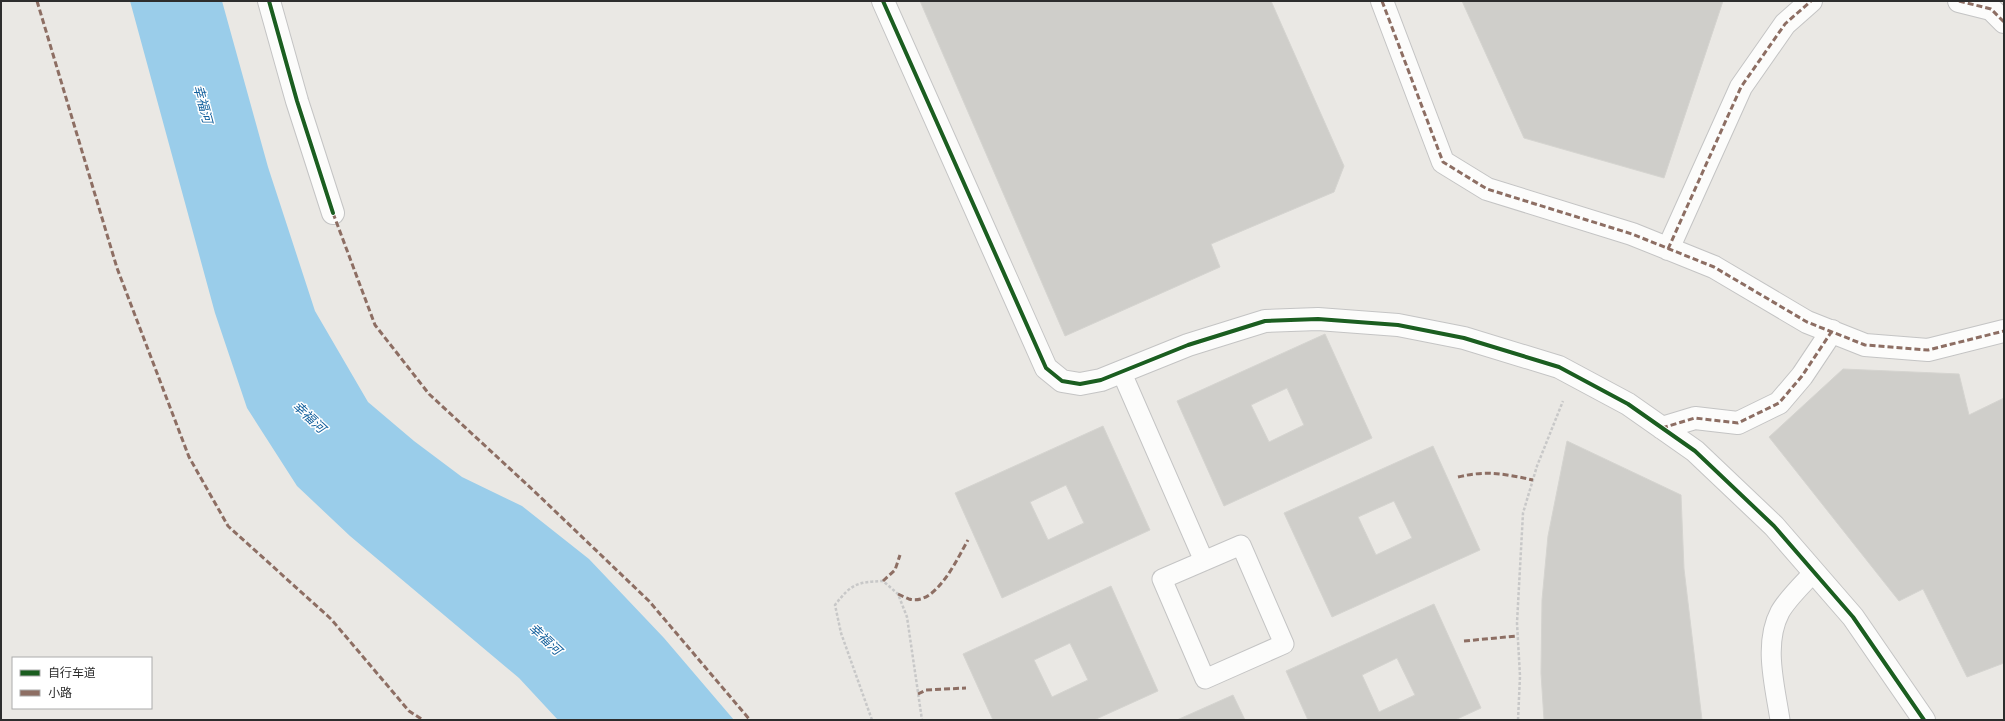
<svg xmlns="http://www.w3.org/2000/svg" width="2005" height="721" viewBox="0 0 2005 721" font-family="Rubik,'Noto Sans SC',sans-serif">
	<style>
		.water { fill: #9acdea }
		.building { fill: #cfceca; stroke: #d5d4d0; fill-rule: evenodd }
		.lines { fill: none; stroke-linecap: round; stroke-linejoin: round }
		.lane-casing { stroke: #c4c4c4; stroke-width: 21 }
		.street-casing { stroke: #c4c4c4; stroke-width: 24 }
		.path { stroke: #c8c8c8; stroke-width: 2.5; stroke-dasharray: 3 2; stroke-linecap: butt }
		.lane { stroke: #fcfcfb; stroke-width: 19 }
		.street { stroke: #fcfcfb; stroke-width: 22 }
		.quiet { stroke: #8d6e63; stroke-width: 3; stroke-dasharray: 6 3; stroke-linecap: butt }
		.cycleway-casing { stroke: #fff; stroke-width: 6 }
		.cycleway { stroke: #1b5e20; stroke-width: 4 }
		.labels { text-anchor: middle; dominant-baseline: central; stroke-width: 3; stroke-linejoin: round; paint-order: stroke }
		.water-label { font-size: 13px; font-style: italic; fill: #115f9c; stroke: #fff }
	</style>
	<rect width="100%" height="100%" fill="#eae8e4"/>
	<path class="water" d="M 130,1 L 222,1 L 268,167 L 315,311 L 368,402 L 414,441 L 462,477 L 522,506 L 589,559 L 664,638 L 734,720 L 558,720 L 519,678 L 350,536 L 297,486 L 247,408 L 215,313 Z"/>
	<path class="building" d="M 920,1 L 1271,1 L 1344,166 L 1334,192 L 1211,244 L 1220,267 L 1065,336 Z
		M 1462,1 L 1723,1 L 1664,178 L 1524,138 Z
		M 1325,334 L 1372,438 L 1224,506 L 1177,401 ZM 1287,388 L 1304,425 L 1269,442 L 1251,405 Z
		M 1843,369 L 1959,374 L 1969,415 L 2004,398 L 2004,663 L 1967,677 L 1923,589 L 1899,601 L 1769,437 Z
		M 1103,426 L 1150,530 L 1002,598 L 955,493 ZM 1066,485 L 1084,523 L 1048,540 L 1030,502 Z
		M 1567,441 L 1681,495 L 1684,569 L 1702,720 L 1544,720 L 1541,673 L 1542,600 L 1548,536 Z
		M 1433,446 L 1480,550 L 1332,617 L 1284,513 ZM 1394,501 L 1412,538 L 1376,555 L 1358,517 Z
		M 1111,586 L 1158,691 L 1094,720 L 993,720 L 963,654 ZM 1070,643 L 1088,680 L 1052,697 L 1034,660 Z
		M 1434,604 L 1481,708 L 1455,720 L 1308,720 L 1286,671 ZM 1397,658 L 1415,695 L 1379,712 L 1362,675 Z
		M 1233,695 L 1245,720 L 1177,720 Z"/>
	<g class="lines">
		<defs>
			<path id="lane" d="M 1121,371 L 1204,561
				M 1241,545 L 1284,644 L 1205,679 L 1162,579 Z
				M 1780,720 C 1775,686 1763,644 1780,612 C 1787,599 1804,583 1814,572"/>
			<path id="street" d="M 269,1 L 297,101 L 333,213
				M 883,1 L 1046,368 L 1062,381 L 1080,384 L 1101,380 L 1188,345 L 1265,321 L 1318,319 L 1398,325 L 1464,338 L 1559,367 L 1628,404 L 1695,451 L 1774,526 L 1853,617 L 1924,720
				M 1382,1 L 1443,162 L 1487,189 L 1632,234 L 1714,267 L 1807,322 L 1865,345 L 1928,350 L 2004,331
				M 1959,1 L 1991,9 L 2004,22
				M 1668,249 L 1741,87 L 1785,24 L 1811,1
				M 1662,428 L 1695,418 L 1738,423 L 1779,403 L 1802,376 L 1832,331"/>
		</defs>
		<use href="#lane" class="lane-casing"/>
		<use href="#street" class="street-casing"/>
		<path class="path" d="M 872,720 L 841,633 L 835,605 C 851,584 857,582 883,581 L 898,594 L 907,617 L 922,720
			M 1518,720 L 1520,676 L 1517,623 L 1523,513 L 1537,466 L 1563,401"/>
		<use href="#lane" class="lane"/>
		<use href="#street" class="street"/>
		<path class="quiet" d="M 37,1 L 117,268 L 189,457 L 228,526 L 331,619 L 409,711 L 423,720
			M 1382,1 L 1443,162 L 1487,189 L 1632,234 L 1714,267 L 1807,322 L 1865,345 L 1928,350 L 2004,331
			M 1959,1 L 1991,9 L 2004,22
			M 333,213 L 375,325 L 429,394 L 534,491 L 649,601 L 750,720
			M 1668,249 L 1741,87 L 1785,24 L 1811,1
			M 1662,428 L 1695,418 L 1738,423 L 1779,403 L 1802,376 L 1832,331
			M 1458,477 C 1487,470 1505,474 1533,480
			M 883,581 L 895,570 L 900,555
			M 898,594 C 902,596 906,598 909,599 C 936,607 958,557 968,540
			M 1464,641 L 1517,636
			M 918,694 L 926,690 L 966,688"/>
		<defs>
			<path id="cycleway" d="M 269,1 L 297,101 L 333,213
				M 883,1 L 1046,368 L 1062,381 L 1080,384 L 1101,380 L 1188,345 L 1265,321 L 1318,319 L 1398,325 L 1464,338 L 1559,367 L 1628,404 L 1695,451 L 1774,526 L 1853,617 L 1924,720"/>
		</defs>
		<use href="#cycleway" class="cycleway-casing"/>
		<use href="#cycleway" class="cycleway"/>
	</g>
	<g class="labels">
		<g class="water-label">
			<text transform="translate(203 104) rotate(75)">幸福河</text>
			<text transform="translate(309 417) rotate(43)">幸福河</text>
			<text transform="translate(545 639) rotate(43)">幸福河</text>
		</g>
	</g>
	<rect width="2005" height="721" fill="none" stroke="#2d2d2d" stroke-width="4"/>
	<rect x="12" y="657" width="140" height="52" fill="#ffffff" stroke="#ababab"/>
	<rect x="20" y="670" width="20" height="6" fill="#1b5e20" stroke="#ababab"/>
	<text x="48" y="677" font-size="12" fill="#2d2d2d">自行车道</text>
	<rect x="20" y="690" width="20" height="6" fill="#8d6e63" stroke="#ababab"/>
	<text x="48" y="697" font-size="12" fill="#2d2d2d">小路</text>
</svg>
